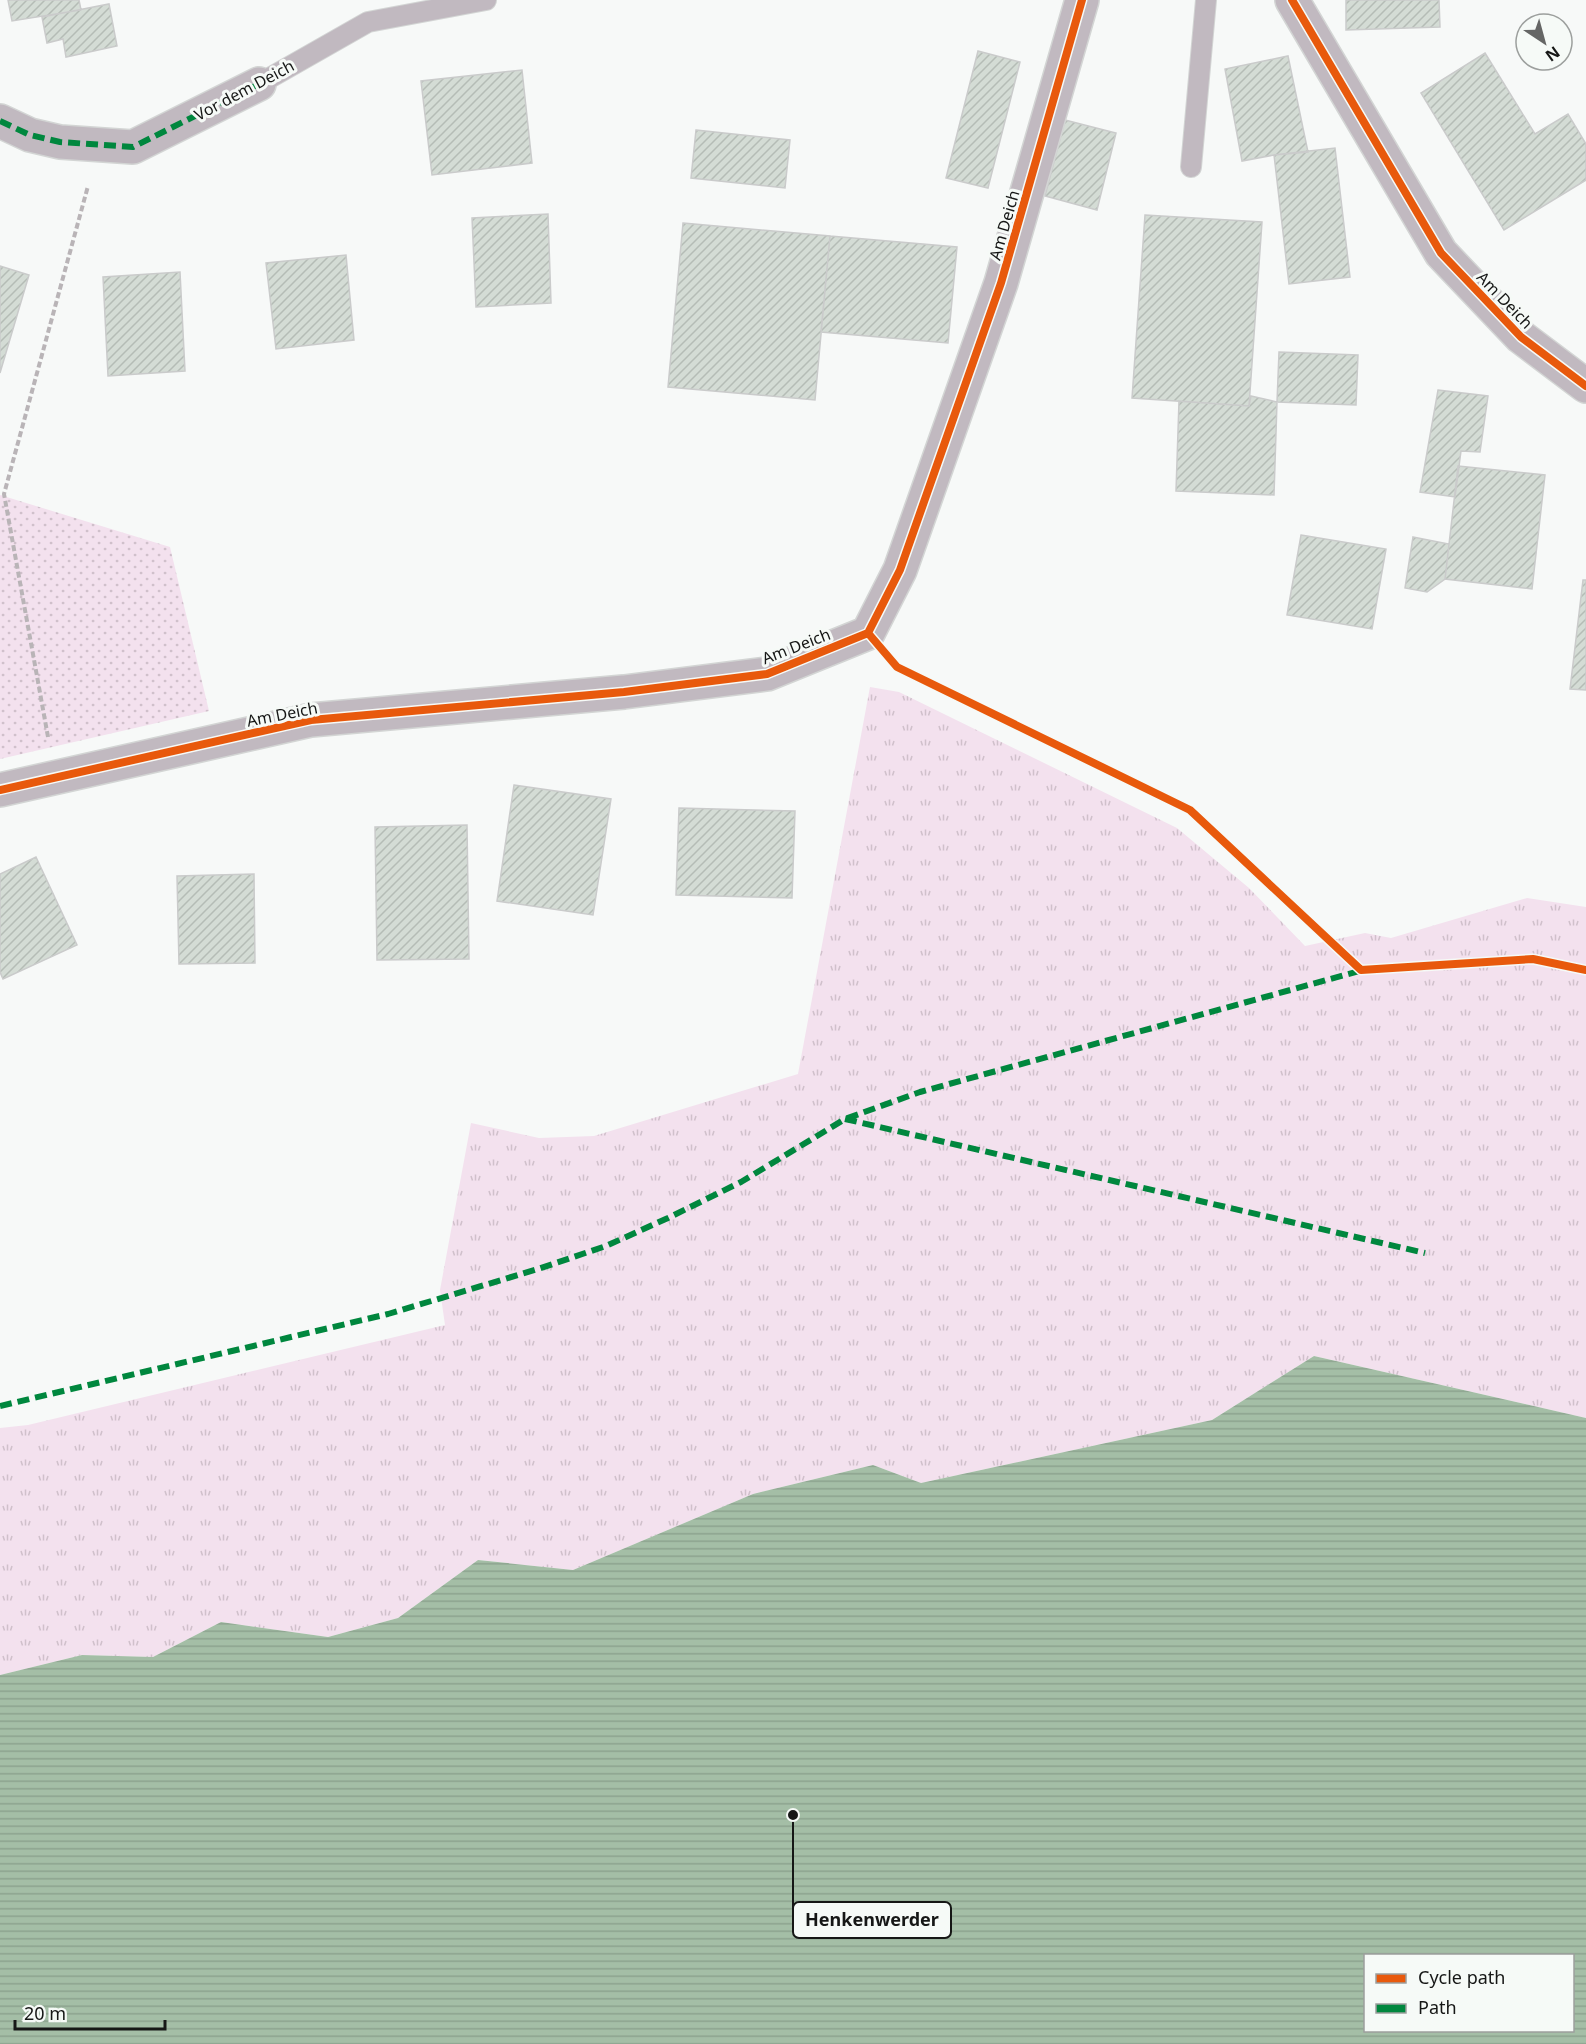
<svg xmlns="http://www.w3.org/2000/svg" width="1586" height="2044" viewBox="0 0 1586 2044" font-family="'Noto Sans',sans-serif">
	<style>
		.grass { fill: url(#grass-tufts) }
		.park { fill: url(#park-dots) }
		.water { fill: url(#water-rules); fill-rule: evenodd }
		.building { fill: url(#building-hatch); stroke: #cacbcb; stroke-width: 1.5 }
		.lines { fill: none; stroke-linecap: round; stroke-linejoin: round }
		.service-casing { stroke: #d3d5d4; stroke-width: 22 }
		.minor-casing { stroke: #d3d5d4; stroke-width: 36 }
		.path { stroke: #b9b4b7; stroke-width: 4; stroke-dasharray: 6 3; stroke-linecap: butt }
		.service { stroke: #c1b9c0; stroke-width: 20 }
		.minor { stroke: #c1b9c0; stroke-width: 33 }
		.quiet { stroke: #00873e; stroke-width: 6; stroke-dasharray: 12 6; stroke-linecap: butt }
		.cycleway-casing { stroke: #f6faf7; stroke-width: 11 }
		.cycleway { stroke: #e8590c; stroke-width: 8 }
		.labels { text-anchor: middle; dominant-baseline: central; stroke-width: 6; stroke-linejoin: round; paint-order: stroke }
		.street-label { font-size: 16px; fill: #161716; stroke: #f6faf7 }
		.leader { fill: none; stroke: #161716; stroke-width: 2 }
		.callout-dot { fill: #161716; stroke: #f6faf7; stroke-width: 2 }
		.callout { fill: #f6faf7; stroke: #161716; stroke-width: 2 }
		.callout-label { font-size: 18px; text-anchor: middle; font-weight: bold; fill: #161716 }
	</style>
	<defs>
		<pattern id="grass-tufts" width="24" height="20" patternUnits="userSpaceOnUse" patternTransform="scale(1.5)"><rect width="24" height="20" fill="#f3e1ee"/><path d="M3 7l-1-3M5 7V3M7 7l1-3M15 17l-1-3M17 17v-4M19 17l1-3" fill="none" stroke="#d0c0cb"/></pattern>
		<pattern id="park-dots" width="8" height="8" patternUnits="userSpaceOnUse" patternTransform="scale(1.5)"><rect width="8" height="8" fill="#f3e1ee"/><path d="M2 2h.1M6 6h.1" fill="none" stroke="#d0c0cb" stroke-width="1.8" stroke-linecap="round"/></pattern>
		<pattern id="water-rules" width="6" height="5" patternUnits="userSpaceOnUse" patternTransform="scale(1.5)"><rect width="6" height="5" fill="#a4bea6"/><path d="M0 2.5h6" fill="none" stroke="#8ca38e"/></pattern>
		<pattern id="building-hatch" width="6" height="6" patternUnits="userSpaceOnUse" patternTransform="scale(1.5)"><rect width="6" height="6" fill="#d4dcd5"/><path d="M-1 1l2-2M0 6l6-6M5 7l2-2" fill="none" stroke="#b5bcb6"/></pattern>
	</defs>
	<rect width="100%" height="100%" fill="#f7f9f8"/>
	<path class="grass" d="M 870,687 L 899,692 L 1177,828 L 1249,888 L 1305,946 L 1365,933 L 1391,938 L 1527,898 L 1586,907 L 1586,1418 L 1314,1356 L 1212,1420 L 921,1483 L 873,1465 L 753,1494 L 573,1570 L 478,1560 L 398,1618 L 328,1637 L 221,1622 L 153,1657 L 82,1655 L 0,1675 L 0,1428 L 28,1425 L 445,1325 L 440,1290 L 471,1123 L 539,1138 L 594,1136 L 798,1074 Z"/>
	<path class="park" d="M 0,495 L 170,547 L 209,711 L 0,759 Z"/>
	<path class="water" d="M 1314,1356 L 1586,1418 L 1586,2044 L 0,2044 L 0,1675 L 82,1655 L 153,1657 L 221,1622 L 328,1637 L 398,1618 L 478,1560 L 573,1570 L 753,1494 L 873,1465 L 921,1483 L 1212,1420 ZM 1366,1956 L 1572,1956 L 1572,2030 L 1366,2030 Z"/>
	<path class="building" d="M 8,0 L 79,0 L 81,10 L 12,21 Z
		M 1346,0 L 1439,0 L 1440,27 L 1346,30 Z
		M 109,4 L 117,46 L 66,57 L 63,39 L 47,43 L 42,17 Z
		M 978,51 L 1020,62 L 988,188 L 946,178 Z
		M 1485,53 L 1535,134 L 1568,114 L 1586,144 L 1586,180 L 1504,230 L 1421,93 Z
		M 1288,56 L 1308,152 L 1274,155 L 1242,161 L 1225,69 Z
		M 522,70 L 532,163 L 432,175 L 421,81 Z
		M 1065,120 L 1116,133 L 1097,210 L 1045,196 Z
		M 696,130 L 790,140 L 785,188 L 691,178 Z
		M 1335,148 L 1350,277 L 1289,284 L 1274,155 Z
		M 548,214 L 551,303 L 476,307 L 472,218 Z
		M 1145,215 L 1262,222 L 1249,406 L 1132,398 Z
		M 683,223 L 830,236 L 815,400 L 668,387 Z
		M 830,236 L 957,247 L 948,343 L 821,332 Z
		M 346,255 L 354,340 L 276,349 L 266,263 Z
		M 0,266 L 29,275 L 0,373 Z
		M 180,272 L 185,371 L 108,376 L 103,277 Z
		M 1279,352 L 1358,355 L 1356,405 L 1277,402 Z
		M 1438,390 L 1488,396 L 1480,452 L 1461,451 L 1455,497 L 1420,492 Z
		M 1251,396 L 1277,402 L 1274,495 L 1176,491 L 1179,401 L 1249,406 Z
		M 1458,466 L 1545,475 L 1532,589 L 1445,579 Z
		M 1301,535 L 1386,549 L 1372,629 L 1287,615 Z
		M 1413,537 L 1449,544 L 1445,579 L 1427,592 L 1405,588 Z
		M 1583,580 L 1586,580 L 1586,690 L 1570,689 Z
		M 514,785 L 611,799 L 593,915 L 497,901 Z
		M 679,808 L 795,811 L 792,898 L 676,895 Z
		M 467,825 L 469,959 L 377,960 L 375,827 Z
		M 36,857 L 77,945 L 3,979 L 0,972 L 0,874 Z
		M 254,874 L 255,963 L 179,964 L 177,876 Z"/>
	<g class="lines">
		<defs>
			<path id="service" d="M 259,84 L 368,22 L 486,0
				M 1191,167 L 1206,0"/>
			<path id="minor" d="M 1292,0 L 1441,253 L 1521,337 L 1586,386
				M 0,121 L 30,135 L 60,142 L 133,147 L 259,84
				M 0,790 L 311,720 L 624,692 L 767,674 L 868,633 L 900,570 L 1001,283 L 1082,0"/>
		</defs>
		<use href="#service" class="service-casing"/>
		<use href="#minor" class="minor-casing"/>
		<path class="path" d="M 48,737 L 4,494 L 88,186"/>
		<use href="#service" class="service"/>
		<use href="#minor" class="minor"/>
		<path class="quiet" d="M 0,121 L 30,135 L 60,142 L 133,147 L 259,84
			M 845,1119 L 1425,1253
			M 0,1406 L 388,1314 L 538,1269 L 606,1246 L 668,1218 L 741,1182 L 845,1119 L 920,1092 L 1363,970"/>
		<defs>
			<path id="cycleway" d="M 1292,0 L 1441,253 L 1521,337 L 1586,386
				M 868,633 L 897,667 L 1190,810 L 1361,970 L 1533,959 L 1586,970
				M 0,790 L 311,720 L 624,692 L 767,674 L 868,633 L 900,570 L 1001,283 L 1082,0"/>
		</defs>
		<use href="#cycleway" class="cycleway-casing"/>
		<use href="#cycleway" class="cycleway"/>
	</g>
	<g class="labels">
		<g class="street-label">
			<text transform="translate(244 90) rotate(-28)">Vor dem Deich</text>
			<text transform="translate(1004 225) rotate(-74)">Am Deich</text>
			<text transform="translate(1505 300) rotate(46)">Am Deich</text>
			<text transform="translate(796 646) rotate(-21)">Am Deich</text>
			<text transform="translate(282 714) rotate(-11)">Am Deich</text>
		</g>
	</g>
	<path class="leader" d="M793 1815L793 1920"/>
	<circle class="callout-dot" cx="793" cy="1815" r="6"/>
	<rect class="callout" x="793" y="1902" width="158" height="36" rx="6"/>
	<g class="callout-label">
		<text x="872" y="1926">Henkenwerder</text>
	</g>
	<rect x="1364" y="1954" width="210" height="78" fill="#f6faf7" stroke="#9c9f9d" stroke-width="1.5"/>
	<rect x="1376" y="1974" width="30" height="9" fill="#e8590c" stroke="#9c9f9d" stroke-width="1.5"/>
	<text x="1418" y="1984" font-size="18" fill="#161716">Cycle path</text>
	<rect x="1376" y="2004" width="30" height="9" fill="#00873e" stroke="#9c9f9d" stroke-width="1.5"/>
	<text x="1418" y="2014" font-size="18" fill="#161716">Path</text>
	<g transform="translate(1544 42) rotate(144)"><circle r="28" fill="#f6faf7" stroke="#9c9f9d" stroke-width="1.5"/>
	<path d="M0-4.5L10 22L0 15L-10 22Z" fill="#656665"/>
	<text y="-9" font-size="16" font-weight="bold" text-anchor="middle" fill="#161716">N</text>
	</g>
	<path d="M15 2020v9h150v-9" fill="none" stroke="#161716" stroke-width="3"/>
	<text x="24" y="2020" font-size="18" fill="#161716" stroke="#f6faf7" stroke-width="4.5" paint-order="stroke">20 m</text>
</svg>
